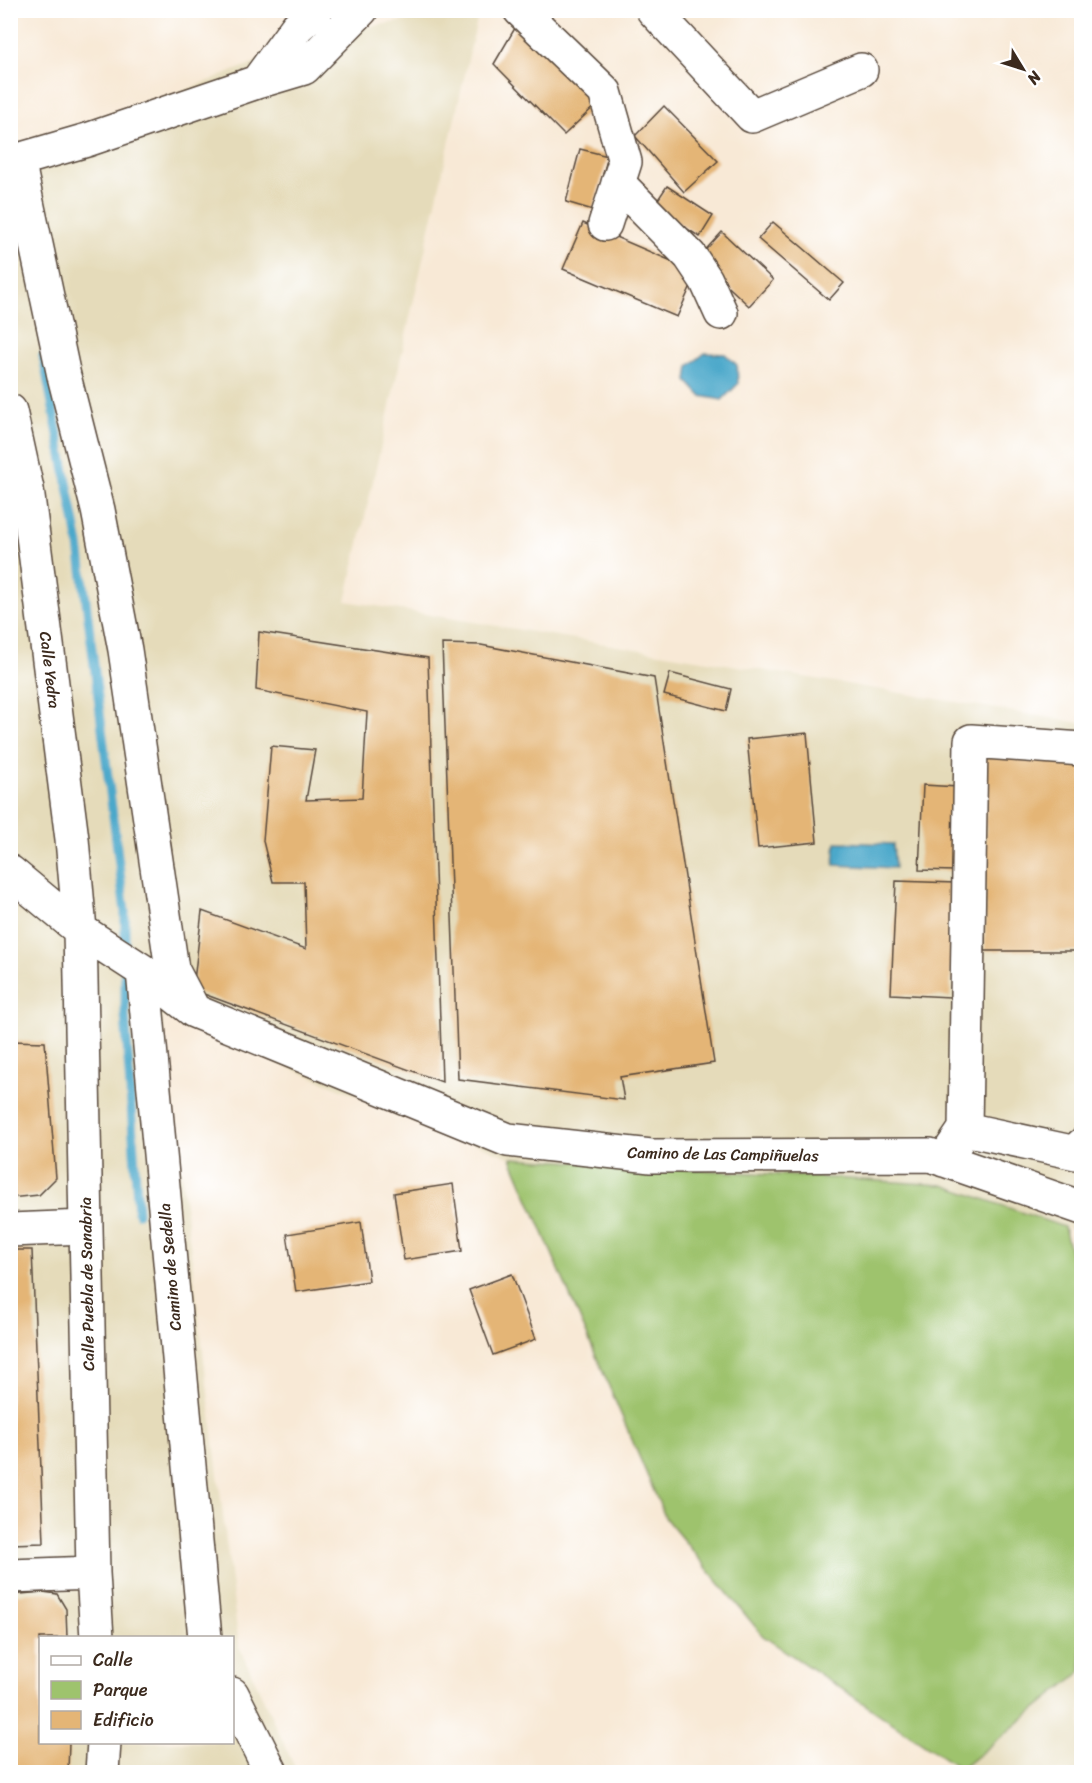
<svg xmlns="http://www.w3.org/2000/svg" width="1092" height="1783" viewBox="0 0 1092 1783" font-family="Sriracha,sans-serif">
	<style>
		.built { fill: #e5dbba; fill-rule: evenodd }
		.green { fill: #9ec36d; stroke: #6c7646; stroke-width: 1.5 }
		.water { fill: #4ba8ca; stroke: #436974; stroke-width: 1.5 }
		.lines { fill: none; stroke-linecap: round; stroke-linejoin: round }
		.stream { stroke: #4ba8ca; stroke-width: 9 }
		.building { fill: #e4b576 }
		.minor-casing { stroke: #57473a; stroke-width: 36 }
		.minor { stroke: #fff; stroke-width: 33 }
		.labels { text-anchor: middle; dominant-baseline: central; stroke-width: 4.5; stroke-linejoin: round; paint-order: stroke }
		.street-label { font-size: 16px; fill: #3b2a1e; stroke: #fff }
	</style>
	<rect width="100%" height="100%" fill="#fff"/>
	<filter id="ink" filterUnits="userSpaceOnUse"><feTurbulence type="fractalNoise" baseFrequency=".0167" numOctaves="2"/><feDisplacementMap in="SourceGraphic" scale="12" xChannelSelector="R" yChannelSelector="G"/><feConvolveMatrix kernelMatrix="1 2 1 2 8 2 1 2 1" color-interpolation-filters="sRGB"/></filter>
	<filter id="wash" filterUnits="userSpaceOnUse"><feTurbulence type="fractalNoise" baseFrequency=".008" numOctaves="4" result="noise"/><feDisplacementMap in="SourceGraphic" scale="24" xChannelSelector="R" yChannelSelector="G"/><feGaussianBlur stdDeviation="1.35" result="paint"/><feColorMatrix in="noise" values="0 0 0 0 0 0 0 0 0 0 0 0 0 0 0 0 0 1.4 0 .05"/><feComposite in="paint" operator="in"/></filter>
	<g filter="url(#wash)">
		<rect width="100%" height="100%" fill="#f8e9d6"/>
		<path class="built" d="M 463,11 L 479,11 L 346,601 L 1081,723 L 1081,1233 L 943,1185 L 511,1158 L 162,1016 L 239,1646 L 297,1772 L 11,1772 L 10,156 L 66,138 L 326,34 ZM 40,1638 L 232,1638 L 232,1742 L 40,1742 Z
			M 1081,1672 L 1081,1772 L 956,1772 L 961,1769 Z"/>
		<path class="green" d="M 511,1158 L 943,1185 L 1064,1227 L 1082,1295 L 1081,1672 L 961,1769 L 763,1636 L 666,1519 Z"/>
		<path class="water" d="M 705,353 L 725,354 L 737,365 L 738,384 L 722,400 L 701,396 L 687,381 L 689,366 Z
			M 836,842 L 893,844 L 895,868 L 834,865 Z"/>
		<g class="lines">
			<path class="stream" d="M 43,356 L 79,545 L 125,912 L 125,951
				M 125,967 L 125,1013 L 138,1213"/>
		</g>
		<g id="blocks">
			<path class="building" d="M 518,23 L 602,99 L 564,135 L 494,64 Z
				M 664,106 L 718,161 L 684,192 L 635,136 Z
				M 580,149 L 608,156 L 593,210 L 566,202 Z
				M 667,186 L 713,216 L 700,237 L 653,207 Z
				M 773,222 L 844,283 L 829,300 L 758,239 Z
				M 583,223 L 697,272 L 677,317 L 563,269 Z
				M 722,232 L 773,280 L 749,306 L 698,258 Z
				M 259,632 L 428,658 L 442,1082 L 193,990 L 202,911 L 306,949 L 304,882 L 273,882 L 263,841 L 271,746 L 315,750 L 306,800 L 362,798 L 367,712 L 256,690 Z
				M 442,644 L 481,645 L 654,678 L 714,1063 L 620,1077 L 624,1100 L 458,1079 Z
				M 670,673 L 731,689 L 726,711 L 664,695 Z
				M 807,733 L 817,842 L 758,848 L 747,739 Z
				M 986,757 L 1082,757 L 1081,951 L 985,951 Z
				M 923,785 L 958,787 L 954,871 L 919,870 Z
				M 896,881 L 955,883 L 950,997 L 891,994 Z
				M 10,1041 L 45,1042 L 56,1178 L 39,1195 L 10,1198 Z
				M 453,1184 L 462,1251 L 404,1260 L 394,1193 Z
				M 361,1222 L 369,1281 L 296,1292 L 287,1234 Z
				M 10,1250 L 32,1250 L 44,1543 L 10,1544 Z
				M 512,1274 L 536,1339 L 493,1355 L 469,1290 Z
				M 43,1592 L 57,1594 L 66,1609 L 67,1638 L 40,1638 L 40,1742 L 69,1742 L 68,1772 L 10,1772 L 10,1595 Z"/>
		</g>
	</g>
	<g filter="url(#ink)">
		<use href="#blocks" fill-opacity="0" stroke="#57473a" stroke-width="1.5"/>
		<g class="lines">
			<defs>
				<path id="minor" d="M 520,10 L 605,92 L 625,162 L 605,224
					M 653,10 L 752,116 L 861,70
					M 257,82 L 304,68 L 361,10
					M 618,183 L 690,256 L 706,280 L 721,313
					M 10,411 L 27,489 L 72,839 L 80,930 L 93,1573 L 97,1638
					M 10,872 L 80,930 L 143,971 L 205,1638
					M 143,971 L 194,1011 L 508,1140 L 651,1156 L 930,1155 L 1082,1208
					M 194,1011 L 172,969 L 125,650 L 98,510 L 64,376 L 18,160 L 87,140 L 257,82 L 297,27 L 316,10
					M 965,1129 L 1076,1153 L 1082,1145
					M 944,1160 L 965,1129 L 971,741 L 1082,749
					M 10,1230 L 85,1227
					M 10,1576 L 93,1573
					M 232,1694 L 271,1772
					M 102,1772 L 104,1742"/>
			</defs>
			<use href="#minor" class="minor-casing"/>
			<use href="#minor" class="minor"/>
		</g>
	</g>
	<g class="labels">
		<g class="street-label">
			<text transform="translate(50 670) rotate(83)">Calle Yedra</text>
			<text transform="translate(723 1154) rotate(1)">Camino de Las Campiñuelas</text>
			<text transform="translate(170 1267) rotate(-95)">Camino de Sedella</text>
			<text transform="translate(87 1284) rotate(-91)">Calle Puebla de Sanabria</text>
		</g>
	</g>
	<rect width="1092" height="1783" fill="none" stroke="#fff" stroke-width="36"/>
	<rect x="39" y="1636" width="195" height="108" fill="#ffffff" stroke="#b1aaa5" stroke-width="1.5"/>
	<rect x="51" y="1656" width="30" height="9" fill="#ffffff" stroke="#b1aaa5" stroke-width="1.5"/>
	<text x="93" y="1666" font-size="18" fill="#3b2a1e">Calle</text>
	<rect x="51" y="1681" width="30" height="18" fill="#9ec36d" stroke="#b1aaa5" stroke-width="1.5"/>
	<text x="93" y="1696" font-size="18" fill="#3b2a1e">Parque</text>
	<rect x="51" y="1711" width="30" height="18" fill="#e4b576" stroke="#b1aaa5" stroke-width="1.5"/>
	<text x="93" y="1726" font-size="18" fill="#3b2a1e">Edificio</text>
	<g transform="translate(1023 69) rotate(128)" stroke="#ffffff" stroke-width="4.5" paint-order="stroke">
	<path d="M0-4.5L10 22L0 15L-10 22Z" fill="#3b2a1e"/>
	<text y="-9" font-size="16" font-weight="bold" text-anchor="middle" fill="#3b2a1e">N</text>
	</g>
</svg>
